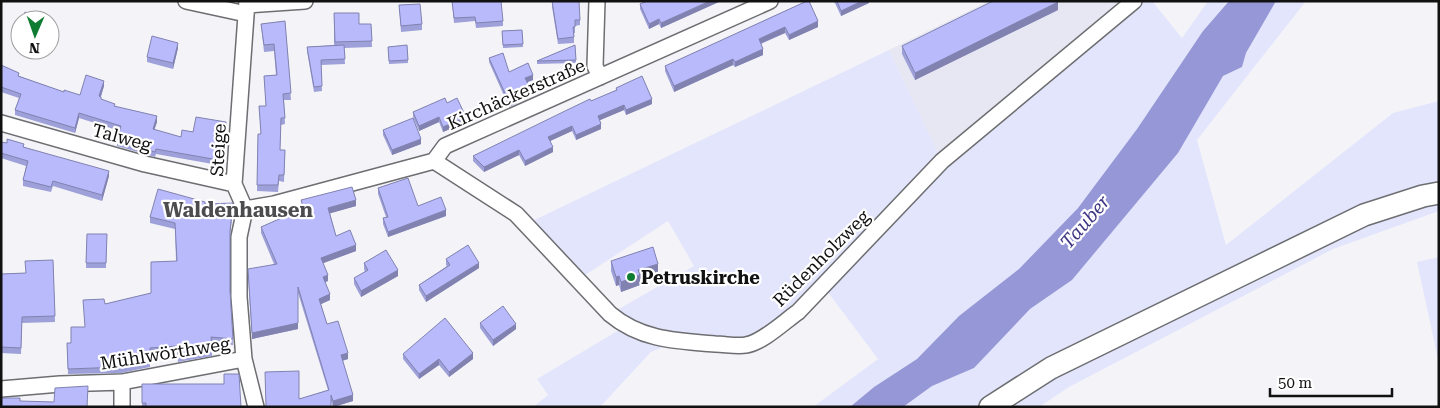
<svg xmlns="http://www.w3.org/2000/svg" width="1440" height="408" viewBox="0 0 1440 408" font-family="'Roboto Serif',serif">
	<style>
		.built { fill: #e6e7f2 }
		.green { fill: #e3e5fc }
		.water { fill: #9697d7 }
		.lines { fill: none; stroke-linecap: round; stroke-linejoin: round }
		.street-casing { stroke: #6d6e71; stroke-width: 18 }
		.secondary-casing { stroke: #6d6e71; stroke-width: 24 }
		.street { stroke: #fff; stroke-width: 15 }
		.secondary { stroke: #fff; stroke-width: 21 }
		.wall { fill: #9ea0d9 }
		.shaded-wall { fill: #8182b0 }
		.building { fill: #b8bafc; stroke: #8182b0 }
		.poi-dot { fill: #0f7c31; stroke: #fff; stroke-width: 2 }
		.labels { text-anchor: middle; dominant-baseline: central; stroke-width: 4.5; stroke-linejoin: round; paint-order: stroke }
		.street-label { font-size: 18px; fill: #111112; stroke: #fff }
		.poi-label { font-size: 18px; font-weight: bold; fill: #111112; stroke: #fff; text-anchor: start }
		.water-label { font-size: 19px; font-style: italic; fill: #3e3884; stroke: #fff }
		.quarter-label { font-size: 20px; font-weight: bold; fill: #4c4c4f; stroke: #fff }
	</style>
	<rect width="100%" height="100%" fill="#f4f4f8"/>
	<path class="built" d="M 989,1 L 1134,1 L 942,161 L 889,50 Z"/>
	<path class="green" d="M 1134,1 L 1152,1 L 1182,38 L 1208,1 L 1223,1 L 1226,4 L 1203,31 L 1137,129 L 1078,208 L 1019,269 L 959,316 L 917,359 L 874,387 L 850,407 L 813,407 L 878,359 L 824,287 L 747,345 L 678,341 L 651,352 L 600,407 L 533,407 L 548,395 L 537,379 L 624,327 L 610,314 L 694,266 L 668,221 L 579,279 L 526,224 L 889,50 L 942,161 Z
		M 1276,1 L 1306,1 L 1197,140 L 1226,245 L 1393,113 L 1439,101 L 1439,211 L 1333,249 L 1069,387 L 1039,407 L 903,407 L 932,386 L 974,368 L 1030,309 L 1072,280 L 1178,153 L 1223,76 L 1242,67 L 1246,53 Z
		M 1439,257 L 1439,364 L 1417,262 Z"/>
	<path class="water" d="M 1229,1 L 1276,1 L 1246,53 L 1242,67 L 1223,76 L 1178,153 L 1072,280 L 1030,309 L 974,368 L 932,386 L 903,407 L 850,407 L 874,387 L 917,359 L 959,316 L 1019,269 L 1078,208 L 1137,129 L 1203,31 Z"/>
	<g class="lines">
		<defs>
			<path id="street" d="M 186,1 L 246,14
				M 247,1 L 234,184 L 245,209 L 239,237 L 239,297 L 244,359 L 256,407
				M 597,1 L 595,66 L 600,77
				M 247,5 L 305,1
				M 1,123 L 145,164 L 234,184
				M 434,161 L 516,214 L 610,314 C 641,340 676,341 715,344 C 725,344 737,347 746,345 C 762,343 785,321 798,312 L 942,161 L 1134,1
				M 245,209 L 274,204 L 434,161 L 445,146 L 770,1
				M 1,389 L 60,384 L 122,382 L 244,359
				M 122,407 L 122,382"/>
			<path id="secondary" d="M 990,407 L 1051,368 L 1364,215 L 1423,196 L 1439,193"/>
		</defs>
		<use href="#street" class="street-casing"/>
		<use href="#secondary" class="secondary-casing"/>
		<use href="#street" class="street"/>
		<use href="#secondary" class="secondary"/>
	</g>
	<path class="wall" d="M 452,1 L 503,21 L 503,26 L 476,28 L 475,21 L 454,23 Z
		M 552,1 L 580,20 L 580,25 L 575,26 L 575,33 L 574,33 L 574,43 L 558,44 L 552,7 Z
		M 721,1 L 661,28 L 659,24 L 649,29 L 640,9 L 640,4 Z
		M 807,1 L 818,27 L 789,40 L 785,33 L 761,44 L 763,55 L 735,67 L 733,65 L 674,92 L 665,71 L 665,66 Z
		M 834,1 L 869,1 L 869,3 L 841,16 Z
		M 399,5 L 422,24 L 422,30 L 401,32 Z
		M 1058,10 L 915,80 L 902,54 L 902,46 Z
		M 334,13 L 359,24 L 371,24 L 372,47 L 344,48 L 345,64 L 321,65 L 322,91 L 314,92 L 307,51 L 307,47 L 334,45 Z
		M 285,21 L 291,100 L 284,100 L 285,124 L 281,125 L 280,150 L 285,150 L 284,182 L 279,181 L 278,192 L 257,191 L 258,134 L 261,134 L 259,106 L 266,106 L 264,76 L 276,75 L 274,51 L 264,52 L 261,24 Z
		M 522,30 L 523,47 L 503,48 L 502,31 Z
		M 407,45 L 408,63 L 389,64 L 388,47 Z
		M 575,45 L 576,63 L 537,64 L 537,61 Z
		M 178,48 L 173,69 L 147,62 L 147,57 Z
		M 489,58 L 509,72 L 533,80 L 527,82 L 530,93 L 517,99 L 517,103 L 509,107 L 489,62 Z
		M 1,65 L 19,76 L 64,92 L 80,95 L 104,86 L 101,97 L 101,100 L 115,106 L 157,122 L 154,130 L 181,137 L 193,132 L 226,127 L 224,138 L 227,143 L 224,166 L 156,154 L 155,157 L 117,146 L 117,141 L 120,131 L 79,118 L 75,133 L 15,115 L 15,110 L 19,98 L 1,92 Z
		M 616,88 L 652,104 L 626,115 L 624,110 L 600,120 L 601,129 L 576,140 L 572,131 L 550,141 L 553,152 L 525,166 L 519,155 L 484,172 L 473,161 L 473,156 L 616,90 Z
		M 447,103 L 466,122 L 443,132 L 439,122 L 419,131 L 413,117 L 413,112 Z
		M 383,130 L 421,144 L 392,155 L 383,135 Z
		M 1,142 L 24,147 L 109,176 L 102,201 L 53,186 L 51,192 L 23,186 L 23,180 L 26,166 L 1,158 Z
		M 378,188 L 418,206 L 446,216 L 388,237 L 383,224 L 383,218 L 386,217 L 378,194 Z
		M 301,200 L 356,206 L 330,213 L 336,236 L 356,251 L 323,263 L 328,281 L 325,282 L 330,300 L 321,304 L 327,324 L 348,359 L 342,361 L 353,401 L 334,407 L 333,407 L 331,401 L 299,399 L 328,390 L 298,293 L 298,329 L 252,339 L 248,275 L 274,264 L 261,233 L 261,227 L 302,209 Z
		M 205,204 L 233,209 L 230,237 L 230,291 L 233,345 L 212,343 L 212,356 L 178,362 L 177,351 L 150,353 L 150,367 L 121,373 L 68,374 L 67,343 L 71,343 L 105,304 L 151,293 L 176,261 L 175,229 L 150,223 L 150,217 Z
		M 87,234 L 107,234 L 106,268 L 86,268 Z
		M 446,259 L 479,268 L 426,302 L 419,290 L 419,285 L 447,266 L 446,265 Z
		M 53,260 L 55,322 L 22,323 L 21,354 L 1,353 L 1,274 L 26,273 Z
		M 611,261 L 658,273 L 640,279 L 640,285 L 621,292 L 619,285 L 616,286 L 611,271 Z
		M 364,263 L 398,276 L 361,297 L 354,284 L 354,278 L 365,272 L 364,269 Z
		M 480,323 L 516,329 L 493,346 L 480,328 Z
		M 403,354 L 473,359 L 449,377 L 439,365 L 419,379 L 403,359 Z
		M 142,384 L 241,407 L 142,407 Z"/>
	<path class="shaded-wall" d="M 710,1 L 721,1 L 661,28 L 661,23 Z
		M 862,1 L 869,1 L 869,3 L 841,16 L 841,11 Z
		M 1058,2 L 1058,10 L 915,80 L 915,73 Z
		M 659,19 L 659,24 L 649,29 L 649,24 Z
		M 818,21 L 818,27 L 789,40 L 789,35 Z
		M 785,27 L 785,33 L 759,44 L 759,39 Z
		M 178,43 L 178,48 L 173,69 L 173,63 Z
		M 763,49 L 763,55 L 735,67 L 735,62 Z
		M 733,59 L 733,65 L 674,92 L 674,86 Z
		M 533,75 L 533,80 L 525,83 L 525,78 Z
		M 104,81 L 104,86 L 99,101 L 99,96 Z
		M 530,88 L 530,93 L 517,99 L 517,103 L 509,107 L 509,102 L 516,94 Z
		M 652,99 L 652,104 L 626,115 L 626,110 Z
		M 624,105 L 624,110 L 598,121 L 598,116 Z
		M 79,113 L 79,118 L 75,133 L 75,128 Z
		M 157,116 L 157,122 L 153,134 L 153,129 Z
		M 439,117 L 439,122 L 419,131 L 419,126 Z
		M 466,117 L 466,122 L 443,132 L 443,127 Z
		M 601,124 L 601,129 L 576,140 L 576,135 Z
		M 572,126 L 572,131 L 548,142 L 548,137 Z
		M 421,139 L 421,144 L 392,155 L 392,150 Z
		M 553,147 L 553,152 L 525,166 L 525,161 Z
		M 519,150 L 519,155 L 484,172 L 484,167 Z
		M 109,171 L 109,176 L 102,201 L 102,195 Z
		M 356,200 L 356,206 L 328,214 L 328,208 Z
		M 446,210 L 446,216 L 388,237 L 388,232 Z
		M 356,245 L 356,251 L 321,264 L 321,258 Z
		M 479,263 L 479,268 L 426,302 L 426,296 Z
		M 658,264 L 658,273 L 640,279 L 640,285 L 621,292 L 621,282 L 638,270 Z
		M 398,270 L 398,276 L 361,297 L 361,291 Z
		M 328,275 L 328,281 L 323,283 L 323,277 Z
		M 619,276 L 619,285 L 616,286 L 616,277 Z
		M 330,294 L 330,300 L 319,305 L 319,299 Z
		M 298,323 L 298,329 L 252,339 L 252,333 Z
		M 516,324 L 516,329 L 493,346 L 493,340 Z
		M 348,353 L 348,359 L 341,361 L 341,355 Z
		M 473,353 L 473,359 L 449,377 L 449,372 Z
		M 439,359 L 439,365 L 419,379 L 419,374 Z
		M 353,395 L 353,401 L 333,407 L 333,401 Z"/>
	<path class="building" d="M 452,1 L 501,1 L 503,21 L 476,23 L 475,17 L 454,18 Z
		M 552,1 L 579,1 L 580,20 L 575,20 L 575,27 L 573,27 L 574,37 L 558,39 Z
		M 647,1 L 710,1 L 661,23 L 659,19 L 649,24 L 640,4 Z
		M 807,1 L 809,1 L 818,21 L 789,35 L 785,27 L 759,39 L 763,49 L 735,62 L 733,59 L 674,86 L 665,66 Z
		M 837,1 L 862,1 L 841,11 Z
		M 993,1 L 1058,1 L 1058,2 L 915,73 L 902,46 Z
		M 420,4 L 422,24 L 401,26 L 399,5 Z
		M 25,12 L 41,18 L 40,20 L 23,20 Z
		M 334,13 L 359,13 L 359,24 L 371,24 L 372,41 L 335,42 Z
		M 285,21 L 291,93 L 283,94 L 285,118 L 281,118 L 280,150 L 285,150 L 284,175 L 279,175 L 278,185 L 257,185 L 258,134 L 261,134 L 259,106 L 266,106 L 264,76 L 277,75 L 274,44 L 264,45 L 261,24 Z
		M 522,30 L 523,44 L 503,45 L 502,31 Z
		M 152,36 L 178,43 L 173,63 L 147,57 Z
		M 344,45 L 345,59 L 321,60 L 322,86 L 314,87 L 307,47 Z
		M 407,45 L 408,60 L 389,61 L 388,47 Z
		M 575,45 L 576,60 L 537,61 Z
		M 503,53 L 509,72 L 528,63 L 533,75 L 525,78 L 530,88 L 516,94 L 517,99 L 509,102 L 489,58 Z
		M 1,65 L 19,73 L 18,76 L 64,92 L 64,90 L 80,95 L 86,75 L 104,81 L 99,96 L 101,97 L 101,99 L 115,104 L 114,106 L 157,116 L 153,129 L 181,137 L 182,130 L 193,132 L 196,117 L 226,122 L 224,137 L 227,138 L 224,161 L 156,149 L 155,152 L 117,141 L 121,126 L 79,113 L 75,128 L 15,110 L 21,94 L 1,87 Z
		M 642,76 L 652,99 L 626,110 L 624,105 L 598,116 L 601,124 L 576,135 L 572,126 L 548,137 L 553,147 L 525,161 L 519,150 L 484,167 L 473,156 L 565,111 L 590,99 L 591,101 L 605,95 L 617,90 L 616,88 Z
		M 445,98 L 447,103 L 457,98 L 466,117 L 443,127 L 439,117 L 419,126 L 413,112 Z
		M 413,118 L 421,139 L 392,150 L 383,130 Z
		M 7,139 L 24,144 L 23,147 L 109,171 L 102,195 L 53,181 L 51,187 L 23,180 L 28,161 L 1,153 L 1,142 L 7,143 Z
		M 408,178 L 418,206 L 441,197 L 446,210 L 388,232 L 383,218 L 388,217 L 378,188 Z
		M 352,187 L 356,200 L 328,208 L 336,236 L 350,230 L 356,245 L 321,258 L 328,275 L 323,277 L 330,294 L 319,299 L 327,324 L 338,321 L 348,353 L 341,355 L 353,395 L 333,401 L 331,395 L 331,407 L 266,407 L 265,372 L 299,371 L 299,399 L 329,390 L 298,287 L 298,323 L 252,333 L 248,269 L 277,264 L 261,227 L 304,208 L 301,200 Z
		M 158,189 L 205,202 L 205,204 L 233,203 L 230,231 L 230,291 L 233,339 L 211,337 L 212,350 L 178,356 L 177,346 L 150,348 L 150,362 L 121,367 L 68,369 L 67,343 L 71,343 L 71,327 L 85,327 L 83,300 L 104,299 L 105,304 L 151,293 L 151,262 L 177,261 L 175,223 L 150,217 Z
		M 87,234 L 107,234 L 106,263 L 86,263 Z
		M 468,245 L 479,263 L 426,296 L 419,285 L 450,265 L 446,259 Z
		M 653,247 L 658,264 L 638,270 L 640,275 L 621,282 L 619,276 L 616,277 L 611,261 Z
		M 386,250 L 398,270 L 361,291 L 354,278 L 368,270 L 364,263 Z
		M 53,260 L 55,316 L 22,317 L 21,348 L 1,347 L 1,274 L 26,273 L 25,261 Z
		M 503,306 L 516,324 L 493,340 L 480,323 Z
		M 445,318 L 473,353 L 449,372 L 439,359 L 419,374 L 403,354 Z
		M 224,374 L 239,374 L 241,407 L 146,407 L 146,403 L 142,403 L 142,384 L 224,384 Z
		M 88,386 L 87,407 L 1,407 L 1,398 L 20,398 L 20,401 L 54,402 L 55,388 Z"/>
	<circle class="poi-dot" cx="631" cy="277" r="5"/>
	<g class="labels">
		<g class="street-label">
			<text transform="translate(516 94) rotate(-24)">Kirchäckerstraße</text>
			<text transform="translate(122 137) rotate(15)">Talweg</text>
			<text transform="translate(218 150) rotate(-87)">Steige</text>
			<text transform="translate(821 258) rotate(-45)">Rüdenholzweg</text>
			<text transform="translate(165 353) rotate(-9)">Mühlwörthweg</text>
		</g>
		<g class="poi-label">
			<text x="641" y="277">Petruskirche</text>
		</g>
		<g class="water-label">
			<text transform="translate(1085 222) rotate(-49)">Tauber</text>
		</g>
		<g class="quarter-label">
			<text x="238" y="210">Waldenhausen</text>
		</g>
	</g>
	<rect width="1440" height="408" fill="none" stroke="#111112" stroke-width="5"/>
	<g transform="translate(35 35) rotate(182)"><circle r="24" fill="#ffffff" stroke="#a0a0a0"/>
	<path d="M0-4L9 19L0 12L-9 19Z" fill="#0f7c31"/>
	<text y="-8" font-size="14" font-weight="bold" text-anchor="middle" fill="#111112">N</text>
	</g>
	<path d="M1270 388v8h122v-8" fill="none" stroke="#111112" stroke-width="2.5"/>
	<text x="1278" y="388" font-size="15" fill="#111112" stroke="#ffffff" stroke-width="4" paint-order="stroke">50 m</text>
</svg>
